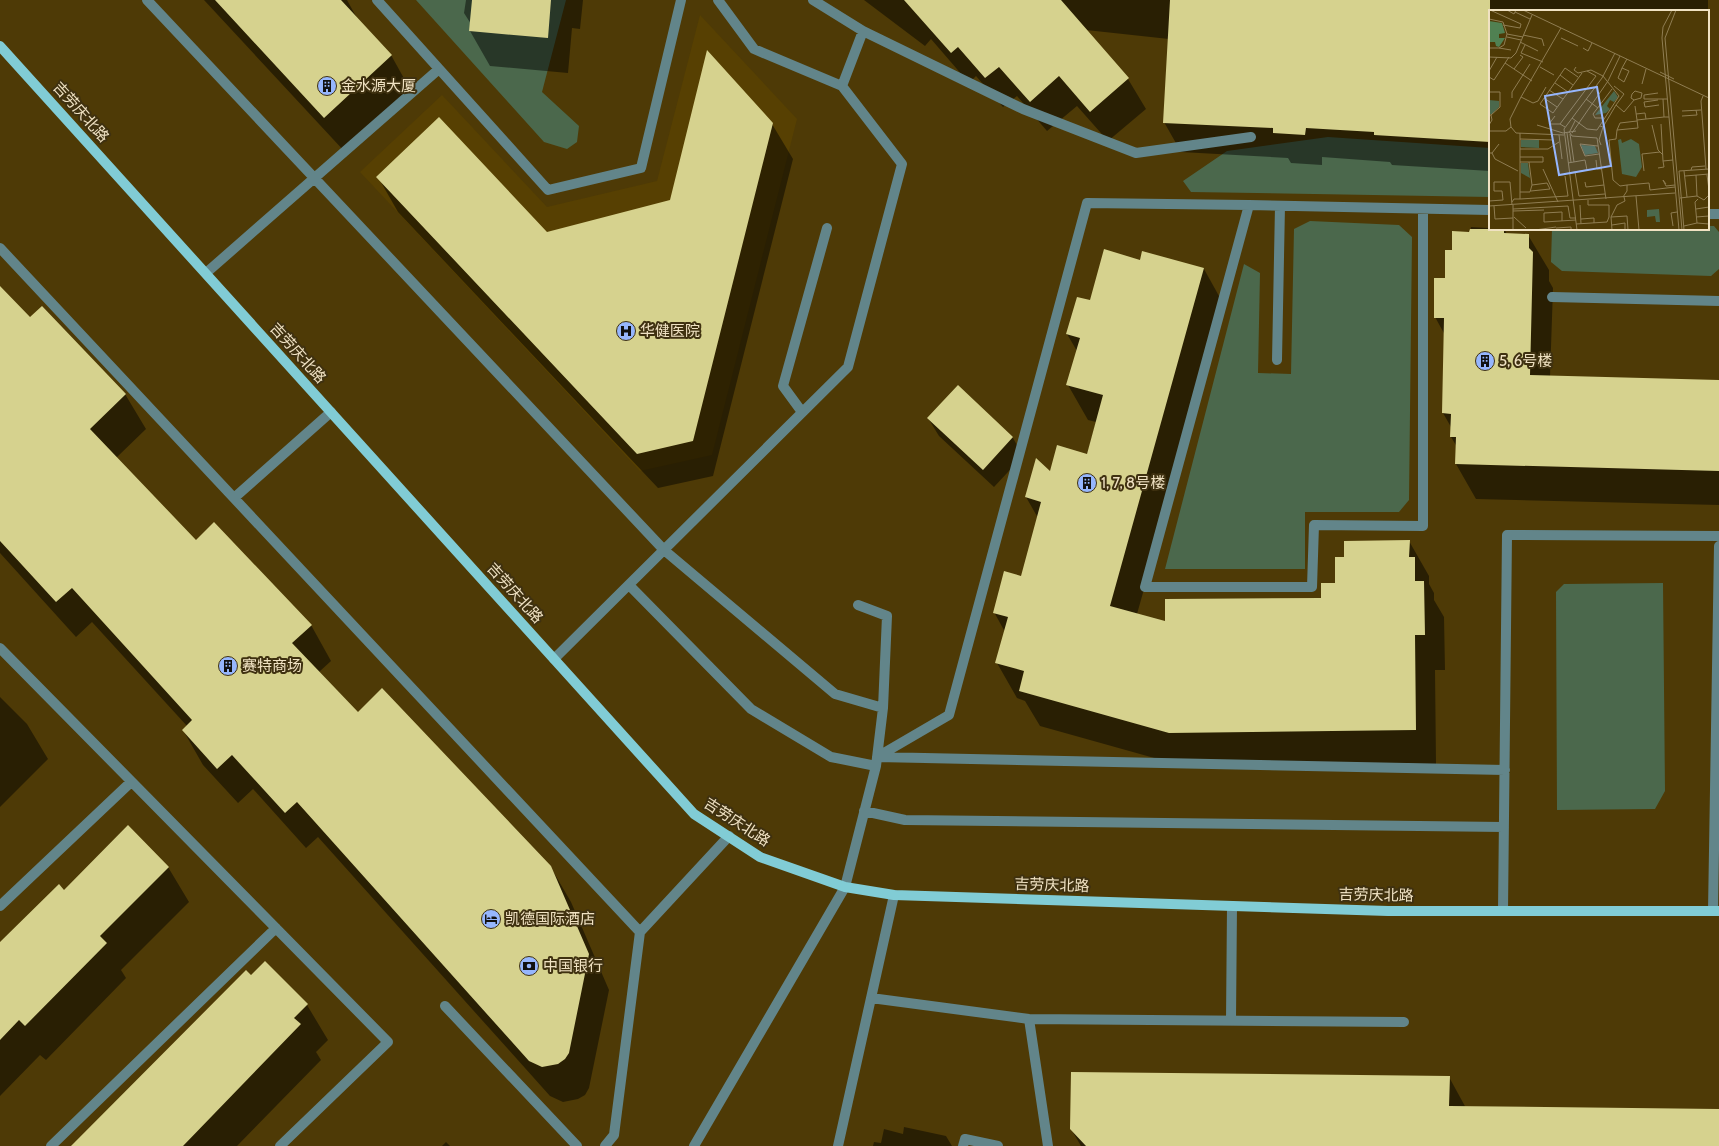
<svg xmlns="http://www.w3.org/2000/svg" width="1719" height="1146" viewBox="0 0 1719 1146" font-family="Cabin,'Noto Sans SC',sans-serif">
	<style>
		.built { fill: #574002 }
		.green { fill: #4b684c }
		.shadow { fill: #0007 }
		.building { fill: #d6d28e }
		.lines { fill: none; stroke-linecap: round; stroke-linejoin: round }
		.minor { stroke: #62858a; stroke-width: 10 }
		.major { stroke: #81ccd5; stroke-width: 10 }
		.labels { text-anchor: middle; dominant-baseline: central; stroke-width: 4; stroke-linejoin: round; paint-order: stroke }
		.poi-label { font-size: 15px; fill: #f0e2c3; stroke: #3f3110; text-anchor: start }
		.street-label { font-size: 15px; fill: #f0e2c3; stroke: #3f3110 }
		.inset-road { fill: none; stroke: #8f7d52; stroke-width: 1 }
		.view { fill: #96b6fd; fill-opacity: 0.15; stroke: #96b6fd; stroke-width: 2 }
		.inset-edge { fill: none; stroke: #f0e2c3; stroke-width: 2 }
	</style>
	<rect width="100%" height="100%" fill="#4e3a06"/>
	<path class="built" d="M 700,15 L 797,119 L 712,455 L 640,471 L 360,172 L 442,95 L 547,207 L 657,181 Z"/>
	<path class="green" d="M 416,0 L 566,0 L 542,92 L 579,126 L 577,142 L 567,149 L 544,142 Z
		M 1328,137 L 1490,148 L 1490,197 L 1191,192 L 1183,181 L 1227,151 Z
		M 1310,221 L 1399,225 L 1412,237 L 1409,500 L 1399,512 L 1305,512 L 1305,569 L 1165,569 L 1244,264 L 1260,273 L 1258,373 L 1291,374 L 1294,229 Z
		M 1708,226 L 1714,226 L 1719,232 L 1719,269 L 1711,276 L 1562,271 L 1551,262 L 1552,229 L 1708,229 Z
		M 1663,583 L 1665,791 L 1655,809 L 1557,810 L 1556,592 L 1564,584 Z"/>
	<path class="shadow" d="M 204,0 L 347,0 L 358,20 L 391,55 L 411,91 L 345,152 Z
		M 466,0 L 583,0 L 580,29 L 572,28 L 568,73 L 490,66 L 470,31 L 471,24 L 464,13 Z
		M 864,0 L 1708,0 L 1708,11 L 1490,11 L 1490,171 L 1392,165 L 1390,162 L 1322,157 L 1322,165 L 1291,163 L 1288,158 L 1181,152 L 1164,122 L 1169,39 L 1086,30 L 1128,79 L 1146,109 L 1108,141 L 1077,106 L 1047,131 L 1017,96 L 1003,107 L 976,76 L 969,83 L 931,39 L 925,46 Z
		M 772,124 L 793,159 L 713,476 L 658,488 L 398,212 L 378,177 L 546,233 L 671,201 Z
		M 1471,227 L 1504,229 L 1507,234 L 1528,235 L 1549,270 L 1549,281 L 1553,288 L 1550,377 L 1719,381 L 1719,505 L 1476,499 L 1456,464 L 1457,447 L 1451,437 L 1451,427 L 1443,413 L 1445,335 L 1435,317 L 1453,251 L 1470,233 Z
		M 1143,252 L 1204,269 L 1224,305 L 1137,614 L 1166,622 L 1322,599 L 1336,584 L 1345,558 L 1409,541 L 1429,576 L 1429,584 L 1434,593 L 1434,600 L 1444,617 L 1445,670 L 1435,670 L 1436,764 L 1190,768 L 1040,726 L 1025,701 L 1017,698 L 997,663 L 1005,632 L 994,612 L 1022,577 L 1038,518 L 1026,497 L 1051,473 L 1087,455 L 1096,422 L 1088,420 L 1068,385 L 1077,351 L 1067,334 L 1091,302 L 1141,261 Z
		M 0,287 L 30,319 L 125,394 L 146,429 L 116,458 L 196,541 L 311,625 L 331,661 L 319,672 L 358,713 L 550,866 L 571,902 L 609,990 L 589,1088 L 585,1095 L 578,1099 L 563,1102 L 550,1096 L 318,837 L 306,848 L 253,789 L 238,803 L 203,765 L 183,730 L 187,726 L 92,622 L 76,637 L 0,553 Z
		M 958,386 L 1013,438 L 1023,456 L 994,487 L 939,436 L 928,418 Z
		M 0,697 L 27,724 L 48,759 L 0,807 Z
		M 168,867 L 189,902 L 121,970 L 126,978 L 46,1060 L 40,1055 L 0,1096 L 0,943 L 64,891 Z
		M 251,976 L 307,1005 L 328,1040 L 316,1052 L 321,1060 L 237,1146 L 72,1146 Z
		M 1449,1077 L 1466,1108 L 1719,1110 L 1719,1146 L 1081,1146 L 1071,1129 Z
		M 904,1127 L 946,1136 L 952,1146 L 873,1146 L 874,1142 L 881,1143 L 884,1129 L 903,1134 Z
		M 446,1142 L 450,1146 L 442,1146 Z"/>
	<path class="building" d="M 215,0 L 341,0 L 392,55 L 324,118 Z
		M 472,0 L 551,0 L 548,38 L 469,31 Z
		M 904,0 L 1061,0 L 1129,78 L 1090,112 L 1059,76 L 1030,102 L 999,67 L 985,78 L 958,47 L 951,53 Z
		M 1170,0 L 1490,0 L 1490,142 L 1374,135 L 1374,132 L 1306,128 L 1305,135 L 1273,133 L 1273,128 L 1163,123 Z
		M 707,50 L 773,123 L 693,441 L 637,454 L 376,177 L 439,117 L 547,232 L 670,200 Z
		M 1470,229 L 1504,229 L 1504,233 L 1529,234 L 1529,248 L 1533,252 L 1530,375 L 1719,380 L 1719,471 L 1455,464 L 1456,437 L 1450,437 L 1451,414 L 1442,413 L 1444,318 L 1434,318 L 1434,278 L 1445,278 L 1445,250 L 1452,250 L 1452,231 L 1469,232 Z
		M 1104,249 L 1140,260 L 1142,251 L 1204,268 L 1110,606 L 1165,621 L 1165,599 L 1321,598 L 1321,583 L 1335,583 L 1335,557 L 1344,557 L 1344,541 L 1410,540 L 1409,557 L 1415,557 L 1415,581 L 1424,581 L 1425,635 L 1415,635 L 1416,730 L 1169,733 L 1019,691 L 1024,671 L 995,663 L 1008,617 L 993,613 L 1004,571 L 1021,576 L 1041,502 L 1025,497 L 1036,458 L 1050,471 L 1057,445 L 1087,454 L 1103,395 L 1066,385 L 1080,338 L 1066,334 L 1077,297 L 1090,300 Z
		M 0,286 L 30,317 L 42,306 L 126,394 L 90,429 L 196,540 L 214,522 L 312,625 L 292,643 L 358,712 L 382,688 L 551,866 L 589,954 L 569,1053 L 565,1059 L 558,1064 L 542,1067 L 529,1061 L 297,802 L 285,813 L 232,755 L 217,769 L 182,730 L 192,720 L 72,588 L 56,602 L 0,541 Z
		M 958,385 L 1013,437 L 983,470 L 927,418 Z
		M 128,825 L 169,867 L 100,936 L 107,943 L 25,1026 L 19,1020 L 0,1040 L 0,942 L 59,884 L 64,890 Z
		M 265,961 L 308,1004 L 294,1018 L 301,1024 L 183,1146 L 71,1146 L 246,970 L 251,975 Z
		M 1071,1072 L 1450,1076 L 1449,1106 L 1719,1109 L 1719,1146 L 1086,1146 L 1070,1129 Z"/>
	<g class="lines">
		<path class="minor" d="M 147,0 L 664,550 L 835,694 L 883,708
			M 377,0 L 548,190 L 641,168 L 681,0
			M 813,0 L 863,31 L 842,86
			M 863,31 L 1023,109 L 1136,153 L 1251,137
			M 1249,205 L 1145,587 L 1312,587 L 1314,525 L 1423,526 L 1423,209
			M 1708,214 L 1719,214
			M 0,248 L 640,932
			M 206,273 L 439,69
			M 1552,297 L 1719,301
			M 1277,360 L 1280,206
			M 802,412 L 783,386 L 827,228
			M 234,498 L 331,412
			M 629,585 L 751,709 L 831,757 L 876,766
			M 0,648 L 388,1042 L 280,1146
			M 554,659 L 848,367 L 902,164 L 842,86 L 754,49 L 718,0
			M 877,757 L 949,715 L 1087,203 L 1249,205 L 1490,210
			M 877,757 L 1505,770
			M 864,811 L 905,820 L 1504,827
			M 0,906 L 131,782
			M 1503,911 L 1507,535 L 1719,536
			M 1713,911 L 1719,546
			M 871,998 L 1029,1019 L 1404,1022
			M 445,1006 L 577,1146
			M 1029,1019 L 1048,1146
			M 1231,1020 L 1232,906
			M 51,1146 L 276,928
			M 605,1146 L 614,1135 L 640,932 L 729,836
			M 694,1146 L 845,887 L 876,766 L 883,708 L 887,616 L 858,605
			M 838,1146 L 894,895
			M 963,1146 L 965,1139 L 998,1146"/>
		<path class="major" d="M 0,46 L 694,814 L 760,857 L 845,887 L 894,895 L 1388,911 L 1719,911"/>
	</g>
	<defs>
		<symbol id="building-disc" viewBox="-11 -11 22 22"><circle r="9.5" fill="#96b6fd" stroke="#3f3110"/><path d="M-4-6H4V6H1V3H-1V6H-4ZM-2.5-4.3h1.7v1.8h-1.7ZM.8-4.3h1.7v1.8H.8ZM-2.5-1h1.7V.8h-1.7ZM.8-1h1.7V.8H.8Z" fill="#111"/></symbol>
		<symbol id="hospital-disc" viewBox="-11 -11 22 22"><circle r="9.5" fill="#96b6fd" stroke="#3f3110"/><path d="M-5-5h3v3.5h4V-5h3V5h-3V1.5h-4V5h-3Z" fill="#111"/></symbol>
		<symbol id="hotel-disc" viewBox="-11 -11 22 22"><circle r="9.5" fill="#96b6fd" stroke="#3f3110"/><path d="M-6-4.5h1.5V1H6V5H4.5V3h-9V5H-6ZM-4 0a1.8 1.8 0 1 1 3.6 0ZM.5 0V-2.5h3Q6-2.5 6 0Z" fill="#111"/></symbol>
		<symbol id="bank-disc" viewBox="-11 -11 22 22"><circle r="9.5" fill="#96b6fd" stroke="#3f3110"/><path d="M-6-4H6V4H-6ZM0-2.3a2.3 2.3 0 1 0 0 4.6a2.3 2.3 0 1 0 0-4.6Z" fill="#111"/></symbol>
	</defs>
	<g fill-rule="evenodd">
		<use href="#building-disc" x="316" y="75" width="22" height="22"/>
		<use href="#hospital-disc" x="615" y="320" width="22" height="22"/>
		<use href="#building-disc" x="1474" y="350" width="22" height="22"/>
		<use href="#building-disc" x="1076" y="472" width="22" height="22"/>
		<use href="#building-disc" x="217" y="655" width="22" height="22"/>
		<use href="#hotel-disc" x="480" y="908" width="22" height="22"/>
		<use href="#bank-disc" x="518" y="955" width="22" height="22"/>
	</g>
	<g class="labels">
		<g class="poi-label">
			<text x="341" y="86">金水源大厦</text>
			<text x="640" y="331">华健医院</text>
			<text x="1499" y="361">5, 6号楼</text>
			<text x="1101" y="483">1, 7, 8号楼</text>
			<text x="242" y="666">赛特商场</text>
			<text x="505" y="919">凯德国际酒店</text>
			<text x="543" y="966">中国银行</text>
		</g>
		<g class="street-label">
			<text transform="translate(81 112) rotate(48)">吉劳庆北路</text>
			<text transform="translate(298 353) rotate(48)">吉劳庆北路</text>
			<text transform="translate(515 593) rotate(48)">吉劳庆北路</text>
			<text transform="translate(737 822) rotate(33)">吉劳庆北路</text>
			<text transform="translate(1052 885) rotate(2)">吉劳庆北路</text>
			<text transform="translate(1376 895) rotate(1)">吉劳庆北路</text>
		</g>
	</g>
	<g transform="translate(1489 10)">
		<rect width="220" height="220" fill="#4e3a06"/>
		<path d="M 125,81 L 129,87 L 125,92 L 121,90 L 118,96 L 121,99 L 117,103 L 106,105 ZM 0,90 L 10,91 L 10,97 L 3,104 L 0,104 ZM 132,129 L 133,133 L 142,129 L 150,134 L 153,157 L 147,167 L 133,164 L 129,130 ZM 32,130 L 50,130 L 50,138 L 32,137 ZM 92,135 L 106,136 L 109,143 L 96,145 ZM 32,153 L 39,153 L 41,168 L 32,163 ZM 170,199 L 171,212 L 167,212 L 166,206 L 158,207 L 158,200 Z" fill="#4b684c"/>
		<path d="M 0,11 L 13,13 L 16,23 L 10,24 L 10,28 L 16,28 L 10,37 L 7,36 L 6,32 L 0,32 Z" fill="#508152"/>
		<path class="inset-road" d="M 1,0 L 32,14 L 31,18 L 14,15M 18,0 L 25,4 L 27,0M 34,0 L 220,88M 183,0 L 174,17 L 173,28 L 190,220M 187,0 L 176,28 L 193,220M 26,2 L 41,9M 0,9 L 14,12 L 18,24 L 15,35 L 10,38 L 0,38M 18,24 L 34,27M 34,25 L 53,29 L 55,36M 18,27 L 32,30M 72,28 L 89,36M 31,32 L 49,41M 36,35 L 32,43 L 54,52M 10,38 L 22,40M 94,38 L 99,41 L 103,33M 0,47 L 22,48 L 27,43 L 43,5M 16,53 L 43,71M 51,57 L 65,65M 133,58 L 140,61 L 135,72 L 129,68 L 133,58 L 138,49M 25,59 L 34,47 L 31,45M 0,61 L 8,47M 171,62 L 185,69M 71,65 L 84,75M 0,67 L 5,70 L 20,47M 89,67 L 76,58 L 51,94 L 64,103 L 93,63M 66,73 L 79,82M 153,74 L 157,59M 125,76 L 135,84 L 127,95 L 135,102 L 145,90 L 142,88 L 143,84 L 146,81 L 153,83 L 152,88 L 145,90M 60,80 L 74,89M 0,82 L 11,82 L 11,97 L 2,105M 169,83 L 155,85 L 155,89 L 178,89M 214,86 L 212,91 L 217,159M 32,87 L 44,93 L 49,91 L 57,77M 23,88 L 23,82 L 41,54M 55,88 L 68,97M 97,89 L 109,98M 174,89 L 175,107 L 180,107M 169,90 L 155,92 L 156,97 L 170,95M 146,96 L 148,110M 193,101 L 212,100M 147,104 L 156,103 L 157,109M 0,105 L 2,105 L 3,110 L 0,115M 66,106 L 60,114 L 71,114 L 76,117M 193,106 L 208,105 L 207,100M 83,108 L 98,119 L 108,120 L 130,86 L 114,66 L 102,60 L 89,63 L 85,60 L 87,57M 115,108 L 106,108 L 104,104 L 123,79M 71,114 L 107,66 L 98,61M 172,114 L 174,151M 48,115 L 74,123 L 87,121M 163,115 L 169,140 L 174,145M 111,116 L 114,117 L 127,95M 22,117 L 21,109 L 32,87 L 72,18M 128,120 L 131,113 L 148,111M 0,121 L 17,121 L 22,117 L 27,123 L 75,125M 78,123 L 82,152M 80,123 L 86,111M 81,123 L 83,126 L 108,128 L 117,189M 83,123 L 119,71 L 131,46M 81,124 L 85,152M 70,125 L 73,149M 31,129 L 64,130 L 64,134M 112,135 L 110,130 L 114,117M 109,136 L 91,134 L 96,146 L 110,144M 31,139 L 59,139 L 70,132M 0,143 L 3,143 L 10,134M 3,143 L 6,149 L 29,161M 107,150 L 108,159 L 112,159M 31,152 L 54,152 L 54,147 L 31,147M 79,153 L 96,150 L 98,160 L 80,163M 169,158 L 175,157 L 174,151 L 184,150M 54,159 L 69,192M 202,160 L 203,157 L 216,156M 155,161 L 153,144 L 171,142M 190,161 L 195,220M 190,161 L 220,159M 195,161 L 198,187M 86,162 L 90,186 L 116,184M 207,165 L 208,186M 218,165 L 220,180M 196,166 L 220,164M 96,172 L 97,177 L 115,175M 177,174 L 174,170 L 177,176 L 186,175M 138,175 L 160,173 L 161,180 L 186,177M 42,181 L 61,179 L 58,173 L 43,175M 31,182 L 41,182 L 43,175 L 40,152M 147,186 L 150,220M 134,187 L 138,181 L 138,175 L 131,176 L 124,170 L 120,130 L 127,129 L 128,120 L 149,118 L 148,110 L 175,107M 135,187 L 136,191 L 128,195 L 122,207 L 138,206 L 139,220M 191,188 L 208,186 L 215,190 L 220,185M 31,189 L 79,186 L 76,166M 0,191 L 14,190 L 13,181 L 5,181 L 5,172 L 21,172 L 23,195M 23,192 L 25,189 L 31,189 L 31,123M 24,195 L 24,220M 91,195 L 92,214M 0,196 L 186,183M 5,196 L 6,209 L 24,208M 24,199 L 79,196 L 81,208 L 87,208M 207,199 L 220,197M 24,201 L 55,200M 25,207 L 37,218M 122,207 L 123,220M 207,207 L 220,206M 92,209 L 105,208 L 105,213M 73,211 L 73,202 L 55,203 L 55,212 L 87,210M 208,213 L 220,214M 87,214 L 118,212 L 120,207 L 120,195 L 99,195 L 99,190M 123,215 L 136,213 L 136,220M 184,216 L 182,203 L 188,202M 195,216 L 208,213 L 206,192 L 209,189M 67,218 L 82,217 L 82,220M 46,220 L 67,217M 88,220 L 75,119 L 113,68 L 126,43"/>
		<path class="view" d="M 108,77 L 122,156 L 70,165 L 56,86 Z"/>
		<rect width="220" height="220" class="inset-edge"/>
	</g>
</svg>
